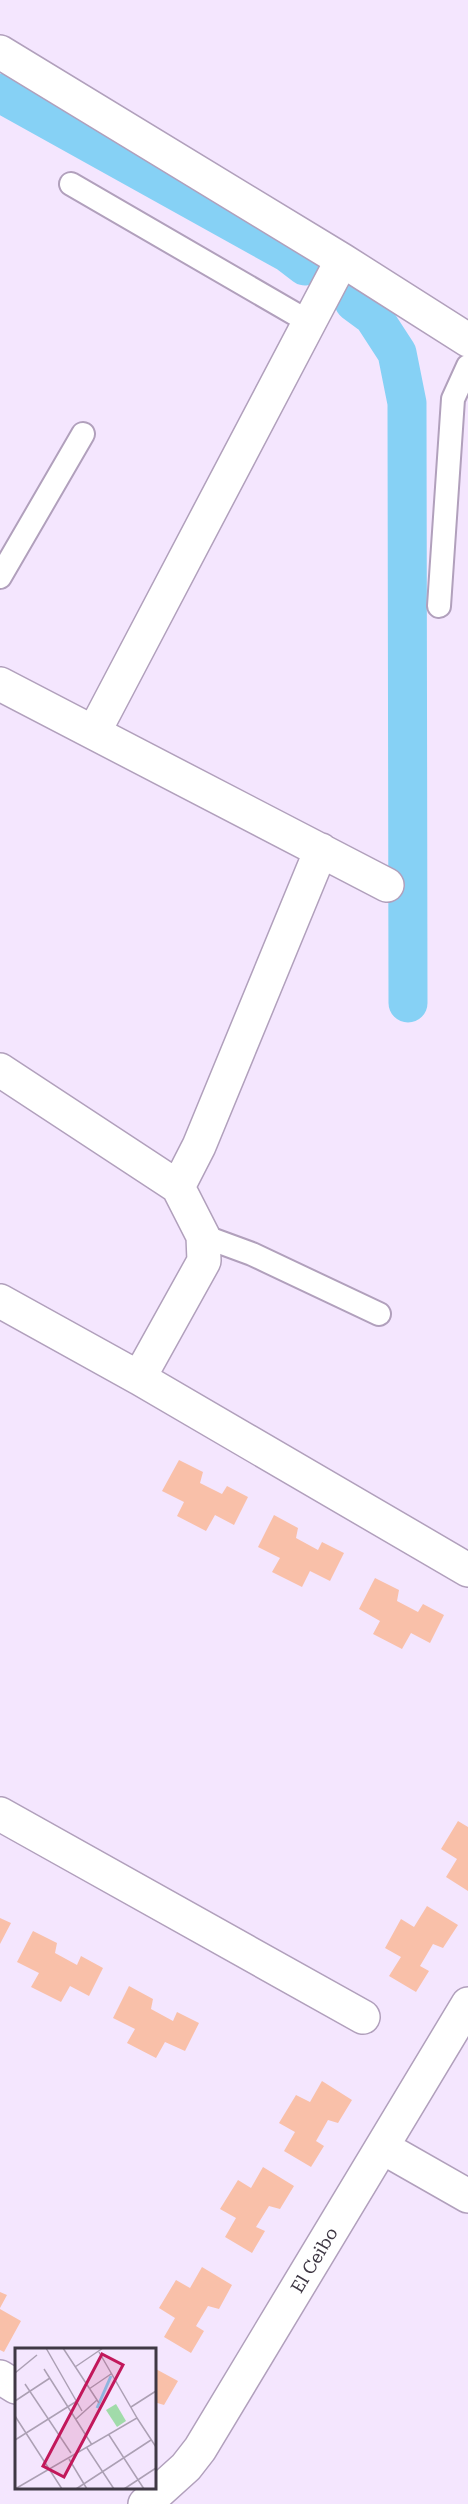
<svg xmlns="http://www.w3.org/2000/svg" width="468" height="2504" viewBox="0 0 468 2504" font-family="'Roboto Serif',serif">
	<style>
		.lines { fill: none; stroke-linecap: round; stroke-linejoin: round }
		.canal { stroke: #86d1f5; stroke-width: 39 }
		.building { fill: #f9c0a9 }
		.service-casing { stroke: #b1a0bc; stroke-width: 26 }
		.minor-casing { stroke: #b1a0bc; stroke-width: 36 }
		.service { stroke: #fff; stroke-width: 22 }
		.minor { stroke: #fff; stroke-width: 33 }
		.labels { text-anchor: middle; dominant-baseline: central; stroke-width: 4.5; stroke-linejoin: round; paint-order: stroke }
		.street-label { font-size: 18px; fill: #3f3844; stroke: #fff }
		.inset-river { fill: none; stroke: #86d1f5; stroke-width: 3 }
		.inset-road { fill: none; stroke: #aca0b4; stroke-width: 1.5 }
		.view { fill: #c2185b; fill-opacity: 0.15; stroke: #c2185b; stroke-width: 3 }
		.inset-edge { fill: none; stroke: #3f3844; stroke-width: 3 }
	</style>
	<rect width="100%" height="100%" fill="#f4e6fe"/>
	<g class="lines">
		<path class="canal" d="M 0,93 L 288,253 L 305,266
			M 354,302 L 373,316 L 397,353 L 407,403 L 408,1003"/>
	</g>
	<path class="building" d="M 179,1460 L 203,1472 L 200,1483 L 222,1494 L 227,1486 L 248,1497 L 234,1525 L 215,1515 L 206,1531 L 177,1516 L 184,1502 L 162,1491 Z
		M 274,1515 L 298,1528 L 296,1538 L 318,1550 L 322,1542 L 344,1553 L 330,1581 L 310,1571 L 302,1587 L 272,1572 L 280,1558 L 258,1547 Z
		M 375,1578 L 399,1590 L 397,1601 L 418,1612 L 423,1604 L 444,1615 L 430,1643 L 411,1633 L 402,1649 L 373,1634 L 380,1621 L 359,1609 Z
		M 458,1821 L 468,1827 L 468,1891 L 446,1877 L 457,1859 L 441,1849 Z
		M 427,1906 L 458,1925 L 443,1948 L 433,1944 L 420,1966 L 429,1971 L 416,1992 L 389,1976 L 401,1957 L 385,1948 L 401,1919 L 414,1927 Z
		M 0,1918 L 11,1923 L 0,1944 Z
		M 33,1931 L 57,1943 L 55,1953 L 77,1965 L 81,1956 L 103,1968 L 89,1996 L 70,1986 L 61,2002 L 31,1987 L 39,1973 L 17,1962 Z
		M 129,1986 L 153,1999 L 151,2009 L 173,2021 L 177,2012 L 199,2023 L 185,2051 L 165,2042 L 156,2058 L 127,2043 L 135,2029 L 113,2018 Z
		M 322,2081 L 352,2100 L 338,2123 L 328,2120 L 316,2141 L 324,2146 L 311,2167 L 284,2151 L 295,2132 L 279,2123 L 296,2095 L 310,2102 Z
		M 263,2167 L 294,2186 L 280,2209 L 269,2206 L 256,2227 L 265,2231 L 252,2253 L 225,2237 L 236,2218 L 220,2209 L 238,2180 L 251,2188 Z
		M 202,2267 L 232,2285 L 219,2309 L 208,2306 L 196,2326 L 204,2331 L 191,2353 L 164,2337 L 175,2318 L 159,2308 L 176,2280 L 190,2288 Z
		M 0,2292 L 7,2295 L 0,2308 Z
		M 0,2309 L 21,2321 L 4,2352 L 0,2350 Z
		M 154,2368 L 178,2381 L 164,2405 L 154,2402 Z"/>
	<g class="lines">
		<defs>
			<path id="service" d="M 71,184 L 309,322
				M 0,577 L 83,434
				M 439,606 L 453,399 L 468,366
				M 203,1236 L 252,1254 L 379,1314"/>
			<path id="minor" d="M 0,52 L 342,260 L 468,340
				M 0,684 L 387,885
				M 94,732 L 342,260
				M 0,1070 L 178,1187
				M 0,1301 L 139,1378 L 468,1570
				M 139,1378 L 204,1261 L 203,1236 L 178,1187 L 199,1146 L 321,850
				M 0,1814 L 363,2017
				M 382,2147 L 468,2196
				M 0,2377 L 16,2387
				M 145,2504 L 186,2467 L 200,2449 L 468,2004"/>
		</defs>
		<use href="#service" class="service-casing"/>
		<use href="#minor" class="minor-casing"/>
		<use href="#service" class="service"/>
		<use href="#minor" class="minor"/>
	</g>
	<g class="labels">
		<g class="street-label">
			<text transform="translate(314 2260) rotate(-59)">El Ceibo</text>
		</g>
	</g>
	<g transform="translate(15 2348)">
		<rect width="141" height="141" fill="#f4e6fe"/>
		<path d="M 101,56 L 111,73 L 102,79 L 91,62 Z" fill="#a1dbaa"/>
		<path class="inset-river" d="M 82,60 L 96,28"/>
		<path class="inset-road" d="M 31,0 L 67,63M 48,0 L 84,55M 60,19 L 88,0M 29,21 L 77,97M 0,25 L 22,7M 10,36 L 56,105M 74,41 L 96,26M 0,53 L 35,30M 116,59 L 141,43M 0,68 L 47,141M 122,70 L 141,99M 61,71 L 82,52M 94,87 L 129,141M 0,92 L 62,53M 72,100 L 99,141M 54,111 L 72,141M 0,141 L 122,70 L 84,4M 61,141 L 136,92M 109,141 L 141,120"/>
		<path class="view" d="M 87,6 L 108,17 L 49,129 L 28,118 Z"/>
		<rect width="141" height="141" class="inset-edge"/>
	</g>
</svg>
